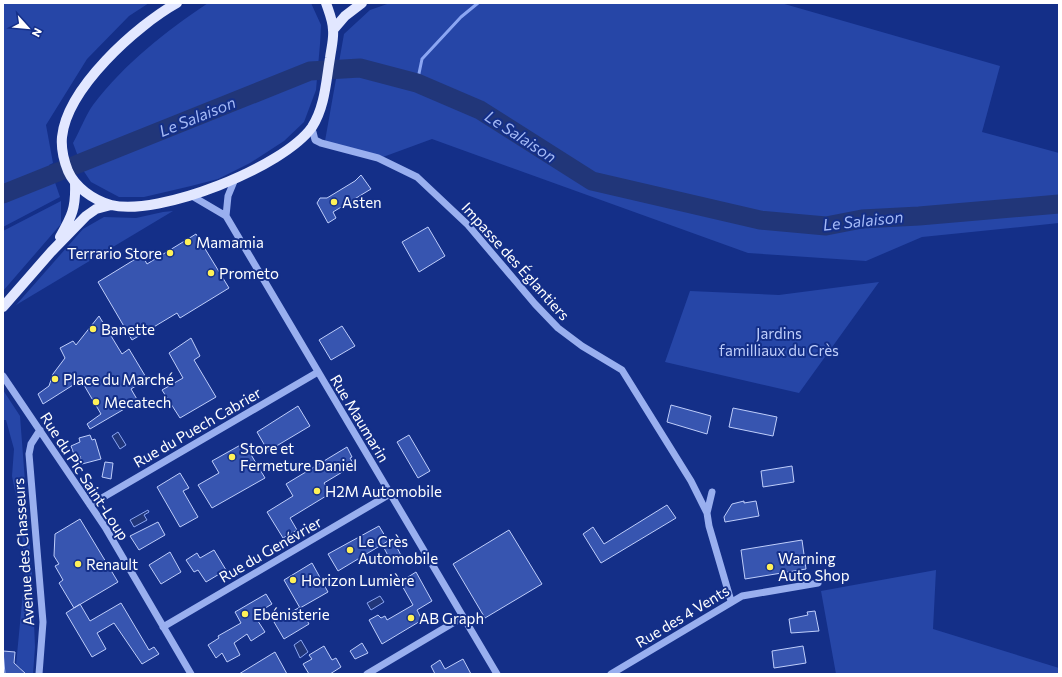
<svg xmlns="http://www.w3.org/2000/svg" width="1062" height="677" viewBox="0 0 1062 677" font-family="Commissioner,sans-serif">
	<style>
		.green { fill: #2646a7 }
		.water { fill: #213679; stroke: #8ba6f3 }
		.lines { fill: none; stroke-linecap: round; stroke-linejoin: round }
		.stream { stroke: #8ba6f3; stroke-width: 3 }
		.river { stroke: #213679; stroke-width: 19 }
		.building { fill: #3755b0; stroke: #bfcefb }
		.minor { stroke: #99afef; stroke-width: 7 }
		.major { stroke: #e2e7ff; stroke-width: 10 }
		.poi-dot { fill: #fff158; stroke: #142f88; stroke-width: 1.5 }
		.labels { text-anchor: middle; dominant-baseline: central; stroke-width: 4; stroke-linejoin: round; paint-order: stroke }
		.poi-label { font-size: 15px; fill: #fff; stroke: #142f88; text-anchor: start }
		.street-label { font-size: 15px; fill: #fff; stroke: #142f88 }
		.park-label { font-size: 15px; fill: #bfcefb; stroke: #142f88 }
		.water-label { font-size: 16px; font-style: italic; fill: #a5baf7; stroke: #142f88 }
	</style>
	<rect width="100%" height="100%" fill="#142f88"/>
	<path class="green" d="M 3,3 L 149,3 L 129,16 L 87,59 L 46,125 L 53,163 L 49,165 L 60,197 L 3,227 Z
		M 208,3 L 311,3 L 321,25 L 320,44 L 316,90 L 304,122 L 284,141 L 250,163 L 218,179 L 191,186 L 144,197 L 119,197 L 91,182 L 83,170 L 73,143 C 80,131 85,116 93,105 C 125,63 165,32 208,3 Z
		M 390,3 L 781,3 L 1000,66 L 982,132 L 1059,153 L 1059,223 L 922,237 L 866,261 L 748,253 L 432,139 L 383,157 L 325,141 L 344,34 L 370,10 Z
		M 61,201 L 61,224 L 3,291 L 3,231 Z
		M 173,211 L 16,305 L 83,229 L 104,217 L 136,218 L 163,212 Z
		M 879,282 L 799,393 L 665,362 L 690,291 L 779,295 Z
		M 3,390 L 20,416 L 32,573 L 35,647 L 33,674 L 22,674 L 21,668 L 16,665 L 25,571 L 21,521 L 12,476 L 14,449 L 6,420 L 3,420 Z
		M 936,570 L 933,629 L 1059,668 L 1059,674 L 836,674 L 821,591 Z"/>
	<path class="water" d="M 118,432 L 126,445 L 120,449 L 112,436 Z
		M 148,510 L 149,512 L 144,515 L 147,520 L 134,527 L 130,520 Z
		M 380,596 L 384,602 L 371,610 L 367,603 Z
		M 301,640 L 308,652 L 300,658 L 294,645 Z"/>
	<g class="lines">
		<path class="stream" d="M 417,83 L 422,59 L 461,17 L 478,3"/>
		<path class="river" d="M 3,194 L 310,71 L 360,68 L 417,83 L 480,110 L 592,181 L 760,220 L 826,226 L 862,219 L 919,216 L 1059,204"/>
	</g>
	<path class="building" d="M 361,175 L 371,189 L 333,212 L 336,218 L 328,223 L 317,203 L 320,198 L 327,198 L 355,181 Z
		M 428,227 L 445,256 L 419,272 L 402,242 Z
		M 196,234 L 229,288 L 180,318 L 177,313 L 132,340 L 98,282 L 142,255 L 147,264 Z
		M 99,316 L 122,354 L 129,349 L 147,379 L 131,389 L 138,401 L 90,429 L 87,424 L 101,414 L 81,380 L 43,404 L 38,394 L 49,386 L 53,374 L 65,358 L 60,348 L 73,341 L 76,345 Z
		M 342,326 L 355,346 L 331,360 L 319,340 Z
		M 191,338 L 200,356 L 194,360 L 216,397 L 180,418 L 162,390 L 183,378 L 169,353 Z
		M 671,405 L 711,416 L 707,434 L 667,422 Z
		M 298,406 L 310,426 L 268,451 L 257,432 Z
		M 733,408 L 777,417 L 773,436 L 729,427 Z
		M 90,435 L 92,440 L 95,439 L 101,459 L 82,464 L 80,456 L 75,457 L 71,446 L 80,442 L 79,438 Z
		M 409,435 L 430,471 L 418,478 L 397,442 Z
		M 244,443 L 265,478 L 212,508 L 198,485 L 219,473 L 212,461 Z
		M 347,447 L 352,457 L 350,458 L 354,465 L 324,483 L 331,493 L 290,518 L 297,530 L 283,538 L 267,512 L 293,496 L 286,484 Z
		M 105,462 L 113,463 L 111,479 L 102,477 Z
		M 792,466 L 794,482 L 763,487 L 761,471 Z
		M 180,473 L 189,488 L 183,491 L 198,517 L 180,527 L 157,487 Z
		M 744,501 L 744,503 L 756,501 L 759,516 L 725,522 L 724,517 L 732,504 Z
		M 667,505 L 676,518 L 601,563 L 583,534 L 593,527 L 604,544 Z
		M 80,519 L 118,582 L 74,608 L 59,583 L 63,580 L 55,566 L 59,564 L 54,556 L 55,534 Z
		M 158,522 L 165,535 L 139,550 L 130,536 Z
		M 379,526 L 388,541 L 338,571 L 328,554 Z
		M 509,530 L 542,584 L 485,618 L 453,564 Z
		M 802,540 L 806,569 L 745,579 L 741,550 Z
		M 394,542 L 403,559 L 393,565 L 384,548 Z
		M 214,550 L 226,570 L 206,582 L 198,570 L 194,572 L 186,560 L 197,553 L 200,558 Z
		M 170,552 L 181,572 L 161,584 L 149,565 Z
		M 312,563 L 328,592 L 300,608 L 284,580 Z
		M 416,572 L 432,601 L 417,610 L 422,620 L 382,644 L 369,620 L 378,615 L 381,618 L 385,616 L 387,620 L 413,605 L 400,582 Z
		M 266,594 L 272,604 L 254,615 L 265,632 L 251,641 L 247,634 L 234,643 L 240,655 L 227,662 L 222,653 L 216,658 L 208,645 L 219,638 L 218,636 L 241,623 L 235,612 Z
		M 121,603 L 149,650 L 154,647 L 159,654 L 142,664 L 114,623 L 97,633 L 106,649 L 92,657 L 66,613 L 80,604 L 90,621 Z
		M 300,607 L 309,624 L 284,639 L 274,622 Z
		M 815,611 L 819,631 L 791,633 L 789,619 L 808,615 L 807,612 Z
		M 362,643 L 368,653 L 355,659 L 350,651 Z
		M 324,646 L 332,660 L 336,658 L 341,667 L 330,674 L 309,674 L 303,664 L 312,659 L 309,655 Z
		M 803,646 L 806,663 L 774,668 L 772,651 Z
		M 3,651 L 15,652 L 14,663 L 26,674 L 5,674 Z
		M 275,652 L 287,674 L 239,674 Z
		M 463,659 L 471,674 L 435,674 L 431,666 L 440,660 L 445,669 Z"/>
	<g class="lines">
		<path class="minor" d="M 310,130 L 313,132 L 315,140 L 321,143 L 378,158 L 417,177 L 468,225 L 535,304 L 558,328 L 582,346 L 622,370 L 691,481 L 707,513
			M 192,196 L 226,216 L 497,674
			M 226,216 L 228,196 L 235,179
			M 3,376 L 105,527 L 191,674
			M 712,492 L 707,513 L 709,526 L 731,601
			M 90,505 L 318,372
			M 163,627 L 390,494
			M 39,674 L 43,622 L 29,454 L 31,444 L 40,430
			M 367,674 L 463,617
			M 611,674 L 742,596 L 818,583"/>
		<path class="major" d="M 177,3 C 136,26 67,88 62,137 C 61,148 64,161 68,171 C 75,187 93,200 111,205 C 158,217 284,167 312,127 C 325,107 326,81 330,58 C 331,49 334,39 333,30 C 333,21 329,12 326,3
			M 333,30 L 345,16 L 362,3
			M 60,237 C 72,216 76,208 75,183
			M 3,307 L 51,252 L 86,216 L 96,209 L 111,205"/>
	</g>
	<g class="poi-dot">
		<circle cx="334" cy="202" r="4"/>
		<circle cx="188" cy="242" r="4"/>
		<circle cx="170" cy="253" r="4"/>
		<circle cx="211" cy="273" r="4"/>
		<circle cx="93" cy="329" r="4"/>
		<circle cx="55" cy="379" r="4"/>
		<circle cx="96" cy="402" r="4"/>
		<circle cx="232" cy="457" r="4"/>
		<circle cx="317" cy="491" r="4"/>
		<circle cx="350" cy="550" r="4"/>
		<circle cx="78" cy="564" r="4"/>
		<circle cx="770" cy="567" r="4"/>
		<circle cx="293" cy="580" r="4"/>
		<circle cx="245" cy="614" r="4"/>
		<circle cx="411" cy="618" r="4"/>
	</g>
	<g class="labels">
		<g class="poi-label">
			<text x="342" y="202">Asten</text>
			<text x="196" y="242">Mamamia</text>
			<text x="162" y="253" text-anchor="end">Terrario Store</text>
			<text x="219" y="273">Prometo</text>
			<text x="101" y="329">Banette</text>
			<text x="63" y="379">Place du Marché</text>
			<text x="104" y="402">Mecatech</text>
			<text x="240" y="448">Store et<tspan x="240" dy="17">Fermeture Daniel</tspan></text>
			<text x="325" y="491">H2M Automobile</text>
			<text x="358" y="541">Le Crès<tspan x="358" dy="17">Automobile</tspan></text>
			<text x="778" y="558">Warning<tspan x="778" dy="17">Auto Shop</tspan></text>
			<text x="86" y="564">Renault</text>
			<text x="301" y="580">Horizon Lumière</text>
			<text x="253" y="614">Ebénisterie</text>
			<text x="419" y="618">AB Graph</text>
		</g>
		<g class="street-label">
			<text transform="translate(516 261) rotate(48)">Impasse des Églantiers</text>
			<text transform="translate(360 418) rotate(59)">Rue Maumarin</text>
			<text transform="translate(197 427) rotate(-30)">Rue du Puech Cabrier</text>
			<text transform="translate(85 476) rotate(57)">Rue du Pic Saint-Loup</text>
			<text transform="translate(270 549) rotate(-30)">Rue du Genévrier</text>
			<text transform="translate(23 552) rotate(-94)">Avenue des Chasseurs</text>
			<text transform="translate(682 616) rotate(-31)">Rue des 4 Vents</text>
		</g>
		<g class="park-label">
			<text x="779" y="333">Jardins<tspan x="779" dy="17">familliaux du Crès</tspan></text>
		</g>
		<g class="water-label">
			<text transform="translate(197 116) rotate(-22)">Le Salaison</text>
			<text transform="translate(521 136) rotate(33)">Le Salaison</text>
			<text transform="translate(863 220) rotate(-6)">Le Salaison</text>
		</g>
	</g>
	<rect width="1062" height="677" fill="none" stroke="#ffffff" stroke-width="8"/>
	<g transform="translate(28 28) rotate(117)" stroke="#142f88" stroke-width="3" paint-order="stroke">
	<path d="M0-3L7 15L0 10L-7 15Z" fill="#ffffff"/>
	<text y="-6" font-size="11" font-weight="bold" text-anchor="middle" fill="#ffffff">N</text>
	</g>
</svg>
